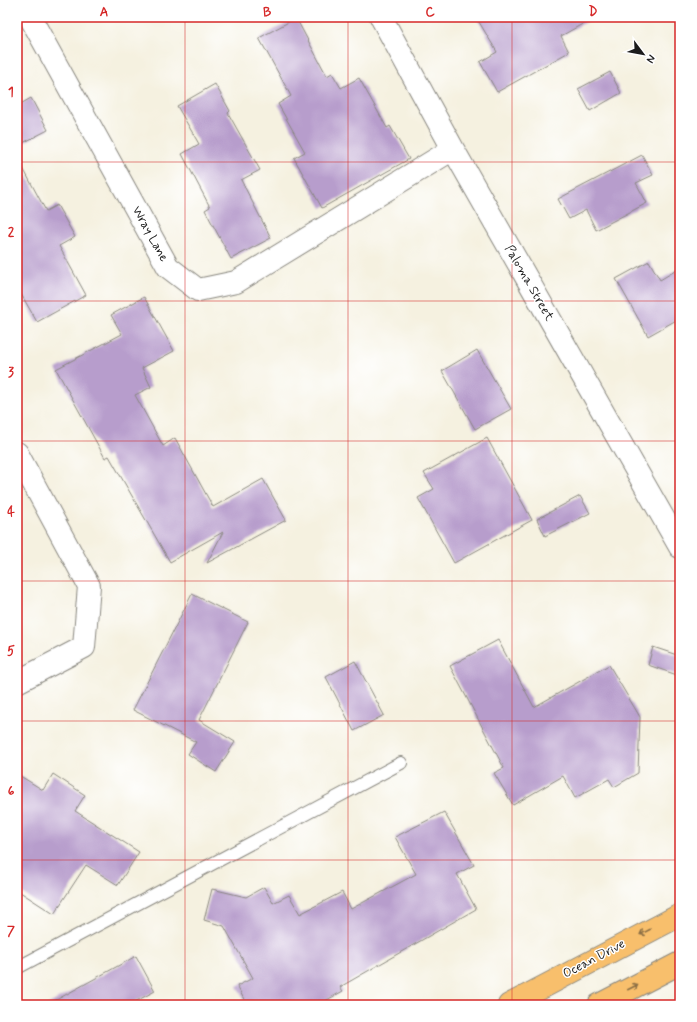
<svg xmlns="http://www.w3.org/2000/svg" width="697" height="1022" viewBox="0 0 697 1022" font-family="Mynerve,sans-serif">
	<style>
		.building { fill: #b79dcc }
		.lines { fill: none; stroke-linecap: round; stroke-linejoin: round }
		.lane-casing { stroke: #88867e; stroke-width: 14 }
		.street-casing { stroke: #88867e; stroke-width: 24 }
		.primary-casing { stroke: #88867e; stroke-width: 24 }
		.lane { stroke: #fff; stroke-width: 12 }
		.street { stroke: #fff; stroke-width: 22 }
		.primary { stroke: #f8bf6c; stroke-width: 22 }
		.oneway { stroke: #8a6e44 }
		.grid { fill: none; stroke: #d62828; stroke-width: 1; stroke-opacity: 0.55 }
		.labels { text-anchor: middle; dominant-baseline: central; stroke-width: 3; stroke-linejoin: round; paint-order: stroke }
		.street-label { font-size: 13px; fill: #1c1c1c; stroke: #fff }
		.neatline { fill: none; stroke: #d62828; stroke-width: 1.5 }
		.grid-label { font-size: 13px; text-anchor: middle; font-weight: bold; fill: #d62828 }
	</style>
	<rect width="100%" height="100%" fill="#fff"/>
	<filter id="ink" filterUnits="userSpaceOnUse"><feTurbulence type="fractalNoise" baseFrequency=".025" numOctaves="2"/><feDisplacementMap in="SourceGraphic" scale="8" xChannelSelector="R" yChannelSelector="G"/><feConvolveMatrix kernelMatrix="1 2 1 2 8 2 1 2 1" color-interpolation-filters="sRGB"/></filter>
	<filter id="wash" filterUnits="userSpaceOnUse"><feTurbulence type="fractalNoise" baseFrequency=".012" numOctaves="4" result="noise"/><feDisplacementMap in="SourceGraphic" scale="16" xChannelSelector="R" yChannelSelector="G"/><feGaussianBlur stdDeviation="0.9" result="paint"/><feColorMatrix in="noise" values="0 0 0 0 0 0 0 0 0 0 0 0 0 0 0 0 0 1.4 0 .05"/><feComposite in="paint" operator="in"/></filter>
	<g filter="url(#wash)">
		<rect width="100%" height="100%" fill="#f5f1e0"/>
		<g id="blocks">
			<path class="building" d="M 476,17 L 595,17 L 561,36 L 569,52 L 497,92 L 480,62 L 497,52 Z
				M 296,18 L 327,76 L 332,73 L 341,88 L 359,78 L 387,128 L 390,126 L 409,159 L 322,208 L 294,158 L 305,152 L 278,104 L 291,96 L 259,38 Z
				M 610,72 L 621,93 L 590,111 L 578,89 Z
				M 215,84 L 230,111 L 228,113 L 260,170 L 241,180 L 271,238 L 231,259 L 205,210 L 210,207 L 182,154 L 199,144 L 177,106 Z
				M 31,98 L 48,130 L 17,146 L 17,106 Z
				M 642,155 L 653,175 L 636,183 L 647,203 L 596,230 L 586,210 L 569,219 L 558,199 Z
				M 17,157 L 46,211 L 57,205 L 75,237 L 59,246 L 86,295 L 37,322 L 17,287 Z
				M 649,261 L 660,280 L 680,268 L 680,318 L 648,336 L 616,279 Z
				M 144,297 L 174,351 L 142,368 L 151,387 L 135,395 L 163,446 L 175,438 L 213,507 L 263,479 L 286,520 L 207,563 L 223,532 L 170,562 L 109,456 L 105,458 L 56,369 L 122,334 L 111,315 Z
				M 477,350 L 511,409 L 475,429 L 442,371 Z
				M 487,438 L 532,520 L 454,563 L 418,498 L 434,489 L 424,473 Z
				M 580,496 L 590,513 L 545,536 L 537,519 Z
				M 192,594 L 248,622 L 199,720 L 235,742 L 216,772 L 188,754 L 196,742 L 133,710 Z
				M 498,640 L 534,707 L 609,665 L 640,717 L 638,773 L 614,787 L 609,779 L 575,798 L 563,776 L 513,805 L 494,773 L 504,768 L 450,666 Z
				M 653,647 L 680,656 L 680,676 L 648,665 Z
				M 355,661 L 384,715 L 354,731 L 326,677 Z
				M 17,774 L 43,790 L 53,774 L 85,795 L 75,811 L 139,852 L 118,885 L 86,865 L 54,914 L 17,890 Z
				M 444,812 L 474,865 L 457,874 L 476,909 L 340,987 L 343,991 L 318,1005 L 247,1005 L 237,986 L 253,978 L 224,926 L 204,920 L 212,889 L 246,897 L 264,887 L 273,903 L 289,895 L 300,914 L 342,892 L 351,909 L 416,874 L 395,837 Z
				M 136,956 L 155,991 L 129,1005 L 47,1005 Z"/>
		</g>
	</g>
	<g filter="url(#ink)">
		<use href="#blocks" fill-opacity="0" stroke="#88867e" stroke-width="1"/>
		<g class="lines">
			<defs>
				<path id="lane" d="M 17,968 L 401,763"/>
				<path id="street" d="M 30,17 L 168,267 L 198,290 L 236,282 L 453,149
					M 381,17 L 453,149 L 680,547
					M 17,453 L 89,586 L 84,647 L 17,682"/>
				<path id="primary" d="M 509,1005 L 680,915
					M 599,1005 L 680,963"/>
			</defs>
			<use href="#lane" class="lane-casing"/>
			<use href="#street" class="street-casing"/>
			<use href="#primary" class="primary-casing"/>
			<use href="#lane" class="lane"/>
			<use href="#street" class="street"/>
			<use href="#primary" class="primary"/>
		</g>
		<defs><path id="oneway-shaft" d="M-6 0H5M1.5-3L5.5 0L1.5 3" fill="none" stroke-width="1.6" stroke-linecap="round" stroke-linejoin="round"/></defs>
		<g class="oneway">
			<use href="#oneway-shaft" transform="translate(645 932) rotate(152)"/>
			<use href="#oneway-shaft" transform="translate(633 987) rotate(-27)"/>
		</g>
	</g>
	<path class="grid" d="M 185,17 L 185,1005M 348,17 L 348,1005M 512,17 L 512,1005M 17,162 L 680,162M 17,301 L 680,301M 17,441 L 680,441M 17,581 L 680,581M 17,721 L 680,721M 17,860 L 680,860"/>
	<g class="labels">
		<g class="street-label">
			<text transform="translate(150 234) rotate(61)">Wray Lane</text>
			<text transform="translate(529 283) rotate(60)">Paloma Street</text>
			<text transform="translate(594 959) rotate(-28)">Ocean Drive</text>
		</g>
	</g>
	<rect width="697" height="1022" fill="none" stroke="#fff" stroke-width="44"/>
	<g transform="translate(643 54) rotate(122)" stroke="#ffffff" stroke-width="3" paint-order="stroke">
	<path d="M0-3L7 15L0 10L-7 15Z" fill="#1c1c1c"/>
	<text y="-6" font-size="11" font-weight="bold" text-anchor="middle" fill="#1c1c1c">N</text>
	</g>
	<rect x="22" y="22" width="653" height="978" class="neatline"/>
	<g class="grid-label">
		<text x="104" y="16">A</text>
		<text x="267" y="16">B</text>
		<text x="430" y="16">C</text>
		<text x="593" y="16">D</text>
		<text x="11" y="96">1</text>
		<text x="11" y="236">2</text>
		<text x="11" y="376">3</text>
		<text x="11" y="516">4</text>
		<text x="11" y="655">5</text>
		<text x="11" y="795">6</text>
		<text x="11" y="935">7</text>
	</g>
</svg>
